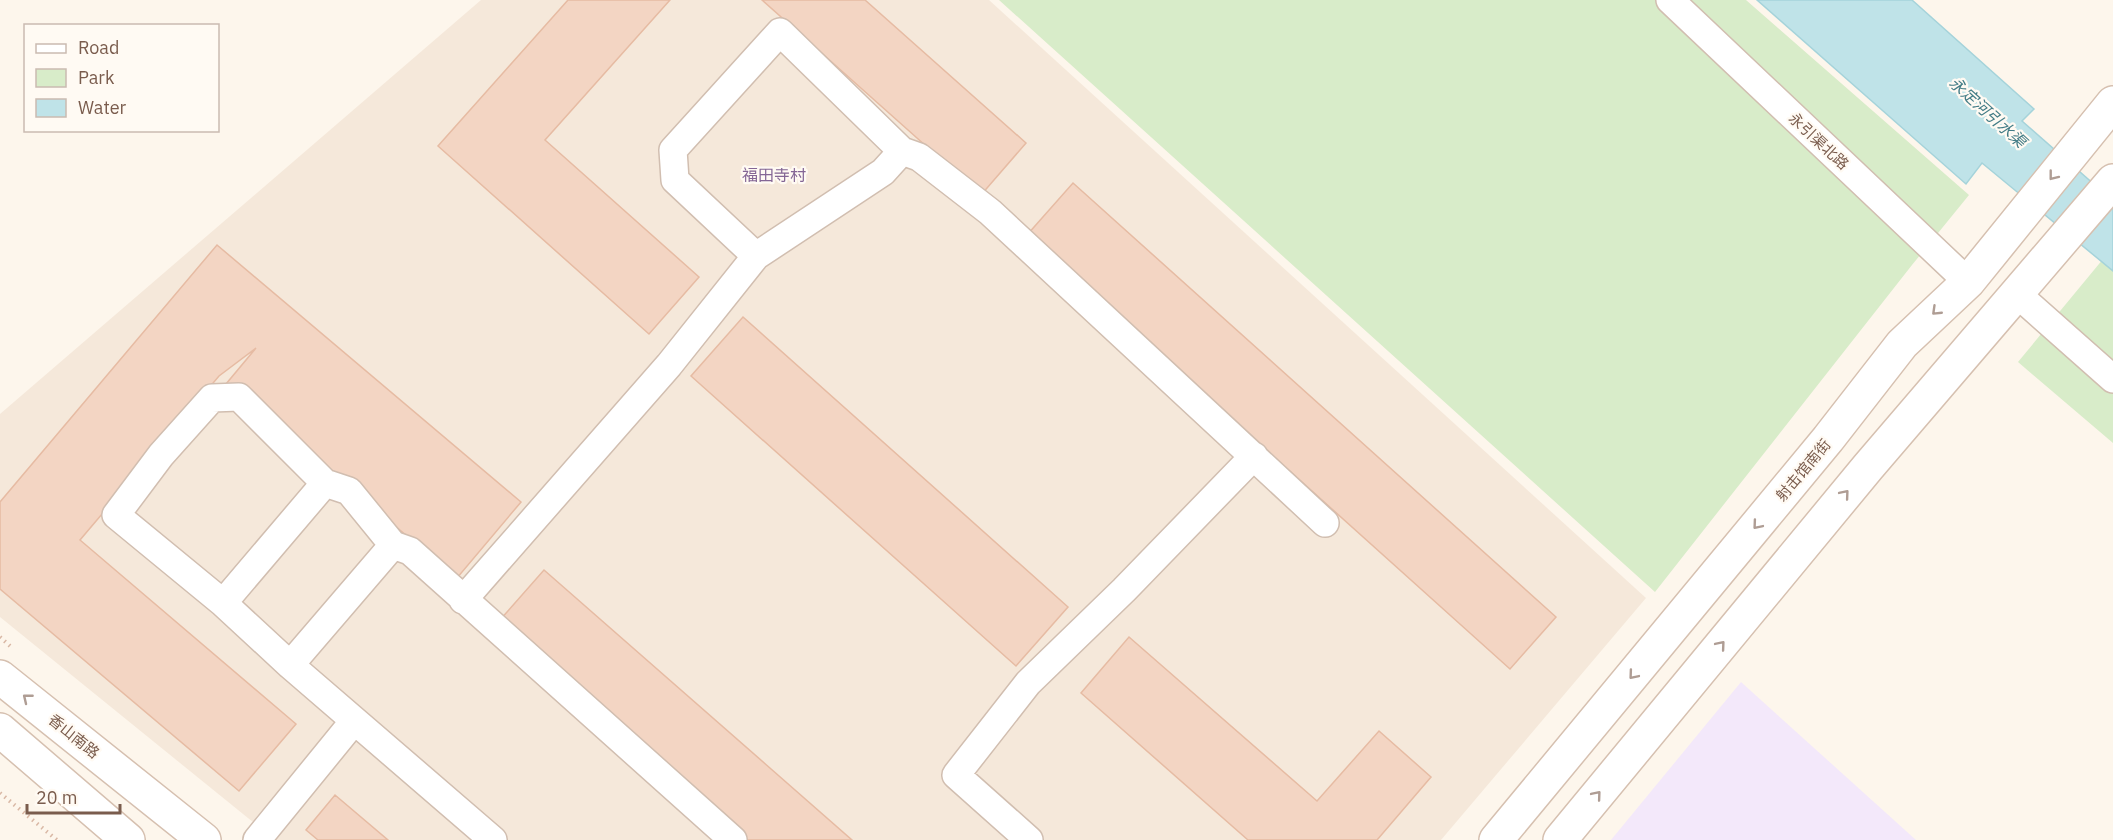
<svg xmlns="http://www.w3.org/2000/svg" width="2113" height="840" viewBox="0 0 2113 840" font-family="'IBM Plex Sans','Noto Sans SC',sans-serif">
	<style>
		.residential { fill: #f5e8da }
		.education { fill: #f3e8fa }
		.green { fill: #d8ecc9 }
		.water { fill: #bfe3e8; stroke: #a5d3da; stroke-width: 1.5 }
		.building { fill: #f3d5c3; stroke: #e6bba3; stroke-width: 1.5 }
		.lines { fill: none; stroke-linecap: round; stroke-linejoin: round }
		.street-casing { stroke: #d1beb0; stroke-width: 30 }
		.secondary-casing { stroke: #d6c0b0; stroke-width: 36 }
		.path { stroke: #d9b8a5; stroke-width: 4; stroke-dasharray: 1.5 4.5; stroke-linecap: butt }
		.street { stroke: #fff; stroke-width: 27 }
		.secondary { stroke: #fff; stroke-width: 33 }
		.oneway { stroke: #af9d94 }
		.labels { text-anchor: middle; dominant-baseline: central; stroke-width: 4.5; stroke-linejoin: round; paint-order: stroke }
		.street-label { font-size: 15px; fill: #7a5c4d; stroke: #fffaf3 }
		.water-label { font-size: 16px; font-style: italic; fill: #437c86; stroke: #fffaf3 }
		.neighbourhood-label { font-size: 16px; fill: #846695; stroke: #fffaf3 }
	</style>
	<rect width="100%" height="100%" fill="#fdf6ec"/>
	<path class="residential" d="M 481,0 L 989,0 L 1646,598 L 1441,840 L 275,840 L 0,617 L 0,414 Z"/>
	<path class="education" d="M 1741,682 L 1916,840 L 1611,840 Z"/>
	<path class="green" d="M 999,0 L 1746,0 L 1969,195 L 1912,265 L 1655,592 Z
		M 2113,247 L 2113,443 L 2018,362 Z"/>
	<path class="water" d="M 1757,0 L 1912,0 L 2034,109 L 2022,121 L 2113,201 L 2113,271 L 1982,163 L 1966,184 Z"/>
	<path class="building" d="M 568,0 L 670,0 L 545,140 L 699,277 L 649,334 L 438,146 Z
		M 762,0 L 865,0 L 1026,143 L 981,195 Z
		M 1073,183 L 1556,617 L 1510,669 L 1027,235 Z
		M 217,245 L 521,502 L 457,578 L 226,384 L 256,348 L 219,376 L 80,540 L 296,724 L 239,791 L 0,589 L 0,502 Z
		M 743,317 L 1068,607 L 1016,666 L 691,376 Z
		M 544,570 L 852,840 L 733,840 L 492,629 Z
		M 1129,637 L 1317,801 L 1379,731 L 1431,777 L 1377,840 L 1248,840 L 1081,693 Z
		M 335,795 L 388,840 L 318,840 L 306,830 Z"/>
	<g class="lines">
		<defs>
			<path id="street" d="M 1670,0 L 1968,282
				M 756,256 L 675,180 L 673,150 L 780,32 L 902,151 L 919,157 L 990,212 L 1325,523
				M 2016,293 L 2113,379
				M 463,600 L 669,365 L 756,256 L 883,172 L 902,151
				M 223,603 L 325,483
				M 290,665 L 393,545
				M 257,840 L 354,721
				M 493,840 L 290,665 L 223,603 L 116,515 L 161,455 L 212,398 L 239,397 L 325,483 L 349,491 L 393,545 L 410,551 L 733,840
				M 1029,840 L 956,775 L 1028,683 L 1124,590 L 1254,456"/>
			<path id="secondary" d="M 0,677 L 204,840
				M 0,730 L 128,840
				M 1496,840 L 1828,439 L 1902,344 L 1968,282 L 2113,103
				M 1560,840 L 1868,467 L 2113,181"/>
		</defs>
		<use href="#street" class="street-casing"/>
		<use href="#secondary" class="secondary-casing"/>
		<path class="path" d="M 0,637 L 10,646
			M 0,793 L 57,840"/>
		<use href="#street" class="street"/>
		<use href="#secondary" class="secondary"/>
	</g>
	<defs><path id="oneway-chevron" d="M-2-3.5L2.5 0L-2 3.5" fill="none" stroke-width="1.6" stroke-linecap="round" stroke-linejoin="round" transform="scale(1.5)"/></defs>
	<g class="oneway">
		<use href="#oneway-chevron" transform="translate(2053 176) rotate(128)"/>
		<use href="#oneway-chevron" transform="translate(1936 311) rotate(136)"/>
		<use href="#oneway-chevron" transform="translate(1845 494) rotate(-50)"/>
		<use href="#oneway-chevron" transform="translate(1757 525) rotate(130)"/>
		<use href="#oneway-chevron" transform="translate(1721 645) rotate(-50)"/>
		<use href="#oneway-chevron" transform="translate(1633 675) rotate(130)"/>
		<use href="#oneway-chevron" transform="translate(27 698) rotate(-141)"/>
		<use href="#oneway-chevron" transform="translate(1597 795) rotate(-50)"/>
	</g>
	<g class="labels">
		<g class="street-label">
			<text transform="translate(1819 141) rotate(43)">永引渠北路</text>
			<text transform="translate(1803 470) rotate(-50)">射击馆南街</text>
			<text transform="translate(74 736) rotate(39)">香山南路</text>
		</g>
		<g class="water-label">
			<text transform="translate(1988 112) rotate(42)">永定河引水渠</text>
		</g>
		<g class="neighbourhood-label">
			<text x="774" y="175">福田寺村</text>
		</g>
	</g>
	<rect x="24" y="24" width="195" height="108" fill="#fffaf3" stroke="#cabbb1" stroke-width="1.5"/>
	<rect x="36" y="44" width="30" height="9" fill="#ffffff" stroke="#cabbb1" stroke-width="1.5"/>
	<text x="78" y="54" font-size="18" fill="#7a5c4d">Road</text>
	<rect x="36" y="69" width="30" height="18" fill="#d8ecc9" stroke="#cabbb1" stroke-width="1.5"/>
	<text x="78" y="84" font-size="18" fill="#7a5c4d">Park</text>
	<rect x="36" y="99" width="30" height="18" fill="#bfe3e8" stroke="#cabbb1" stroke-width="1.5"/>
	<text x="78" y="114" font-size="18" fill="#7a5c4d">Water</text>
	<path d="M27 804v9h93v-9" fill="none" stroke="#7a5c4d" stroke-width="3"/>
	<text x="36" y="804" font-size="18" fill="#7a5c4d" stroke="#fffaf3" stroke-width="4.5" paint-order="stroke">20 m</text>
</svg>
